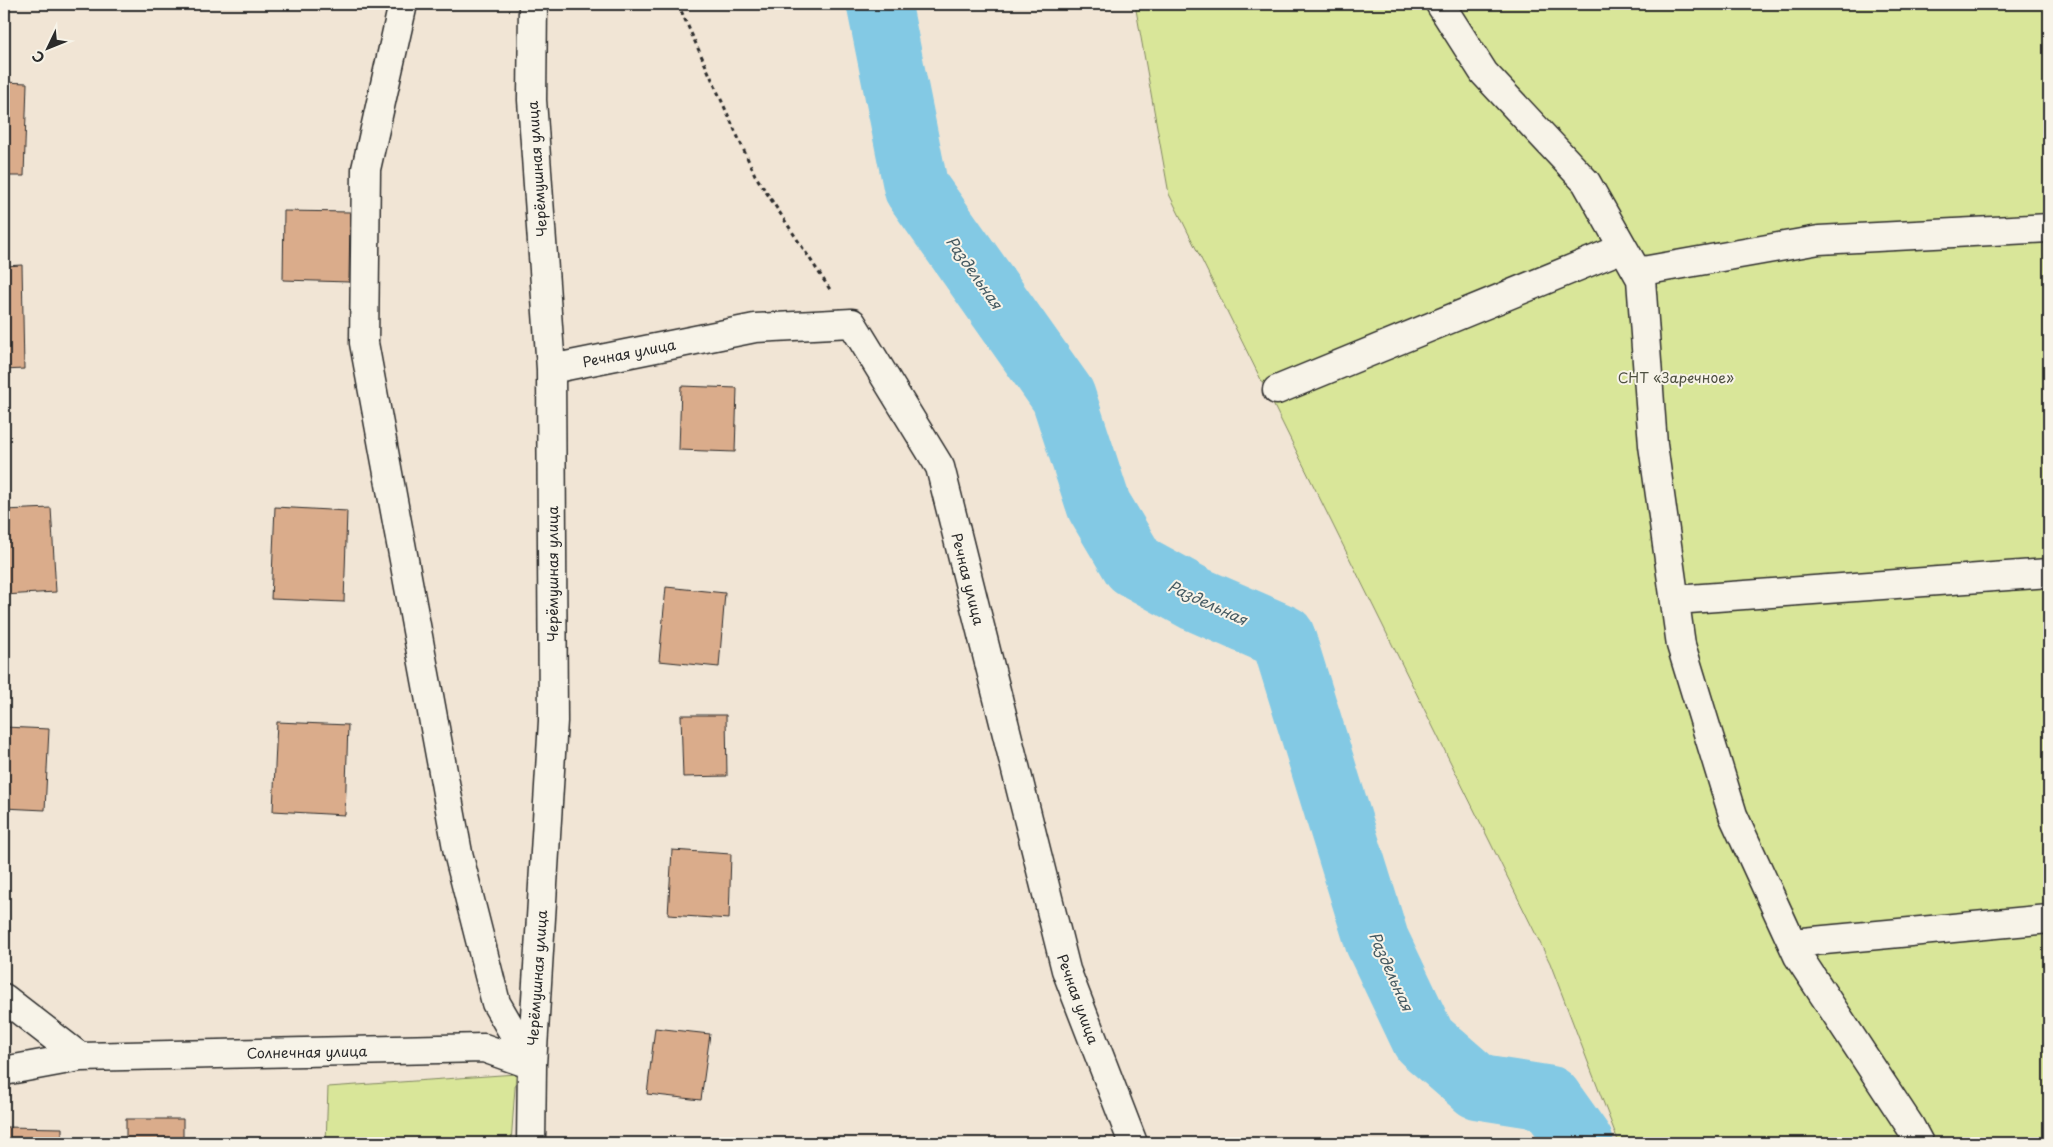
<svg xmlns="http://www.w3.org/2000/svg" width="2053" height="1147" viewBox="0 0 2053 1147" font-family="'Playpen Sans',sans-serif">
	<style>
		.green { fill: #d9e699; stroke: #828862 }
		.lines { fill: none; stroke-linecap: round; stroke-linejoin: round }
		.river { stroke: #83c9e4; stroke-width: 65 }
		.building { fill: #daac8b; stroke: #2b2b2b }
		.minor-casing { stroke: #2b2b2b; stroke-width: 31 }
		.path { stroke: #2b2b2b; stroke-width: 3; stroke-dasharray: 4 4; stroke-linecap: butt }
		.minor { stroke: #f7f3e8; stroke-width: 28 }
		.labels { text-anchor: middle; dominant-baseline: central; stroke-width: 4; stroke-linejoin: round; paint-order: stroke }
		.street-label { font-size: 14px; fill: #2b2b2b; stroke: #f7f3e8 }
		.park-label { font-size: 14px; fill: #4e5041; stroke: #f7f3e8 }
		.water-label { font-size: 15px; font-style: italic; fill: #455a62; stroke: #f7f3e8 }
	</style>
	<rect width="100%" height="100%" fill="#f1e5d5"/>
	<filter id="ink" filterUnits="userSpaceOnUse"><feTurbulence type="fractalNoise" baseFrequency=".02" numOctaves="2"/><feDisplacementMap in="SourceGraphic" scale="10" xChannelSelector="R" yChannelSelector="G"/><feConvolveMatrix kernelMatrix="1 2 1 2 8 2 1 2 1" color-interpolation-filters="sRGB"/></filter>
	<g filter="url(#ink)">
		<path class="green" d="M 1135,4 L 2049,4 L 2049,1143 L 1619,1143 L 1550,963 L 1169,194 Z
			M 516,1074 L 511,1143 L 326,1143 L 328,1087 Z"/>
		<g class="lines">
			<path class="river" d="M 879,4 L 916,188 L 1063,396 L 1099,506 L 1134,565 L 1196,599 L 1283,637 L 1377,941 L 1424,1040 L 1478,1087 L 1549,1098 L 1581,1143"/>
		</g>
		<path class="building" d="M 4,82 L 27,83 L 24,176 L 4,176 Z
			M 284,211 L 350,212 L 349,282 L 283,280 Z
			M 22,265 L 24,369 L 4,370 L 4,266 Z
			M 681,386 L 737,388 L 735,452 L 679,450 Z
			M 275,507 L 347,511 L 344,602 L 271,599 Z
			M 51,508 L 56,592 L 4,595 L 4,510 Z
			M 666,587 L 725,593 L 719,667 L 659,661 Z
			M 681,715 L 726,715 L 727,776 L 683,777 Z
			M 277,722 L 348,725 L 345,815 L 273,811 Z
			M 4,727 L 49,729 L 45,810 L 4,808 Z
			M 672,850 L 731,854 L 729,919 L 668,915 Z
			M 655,1028 L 710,1034 L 701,1100 L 647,1094 Z
			M 126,1119 L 183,1119 L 183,1143 L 126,1143 Z
			M 4,1127 L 62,1128 L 62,1143 L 4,1143 Z"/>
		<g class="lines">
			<defs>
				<path id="minor" d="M 403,4 L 366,169 L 364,343 L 458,853 L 496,1003 L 532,1065
					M 1440,4 L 1484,73 L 1586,182 L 1641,279 L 1653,445 L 1681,645 L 1733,815 L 1798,956 L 1910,1126 L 1919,1143
					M 1637,272 L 1819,240 L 2049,228
					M 551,369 L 755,328 L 852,323 L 940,467 L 1066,970 L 1133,1143
					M 1277,390 L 1623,248
					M 1675,600 L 2049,573
					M 1792,943 L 2049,919
					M 4,998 L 80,1057 L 484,1048 L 532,1065
					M 4,1071 L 80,1057
					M 531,1143 L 532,1065 L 553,721 L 551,369 L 532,100 L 533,4"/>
			</defs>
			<use href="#minor" class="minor-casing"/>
			<path class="path" d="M 678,4 L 755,175 L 831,291"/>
			<use href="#minor" class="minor"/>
		</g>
	</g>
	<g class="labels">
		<g class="street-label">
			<text transform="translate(537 169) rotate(-94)">Черёмушная улица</text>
			<text transform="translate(629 353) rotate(-11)">Речная улица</text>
			<text transform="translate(552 574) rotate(-90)">Черёмушная улица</text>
			<text transform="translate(968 579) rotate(76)">Речная улица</text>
			<text transform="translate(537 978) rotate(-86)">Черёмушная улица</text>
			<text transform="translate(1078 999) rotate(70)">Речная улица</text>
			<text transform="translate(307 1052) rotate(-1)">Солнечная улица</text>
		</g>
		<g class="park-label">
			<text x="1676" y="377">СНТ «Заречное»</text>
		</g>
		<g class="water-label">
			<text transform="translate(975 272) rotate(55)">Раздельная</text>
			<text transform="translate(1208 602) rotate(25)">Раздельная</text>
			<text transform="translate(1392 971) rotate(66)">Раздельная</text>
		</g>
	</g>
	<rect width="2053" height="1147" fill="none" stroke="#f7f3e8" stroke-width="20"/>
	<rect x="10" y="10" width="2033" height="1127" fill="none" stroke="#2b2b2b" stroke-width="2" filter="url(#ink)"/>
	<g transform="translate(48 48) rotate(227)" stroke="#f7f3e8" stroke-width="4" paint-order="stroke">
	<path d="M0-4L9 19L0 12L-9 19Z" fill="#2b2b2b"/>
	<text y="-8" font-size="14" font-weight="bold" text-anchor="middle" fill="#2b2b2b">С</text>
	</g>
</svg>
